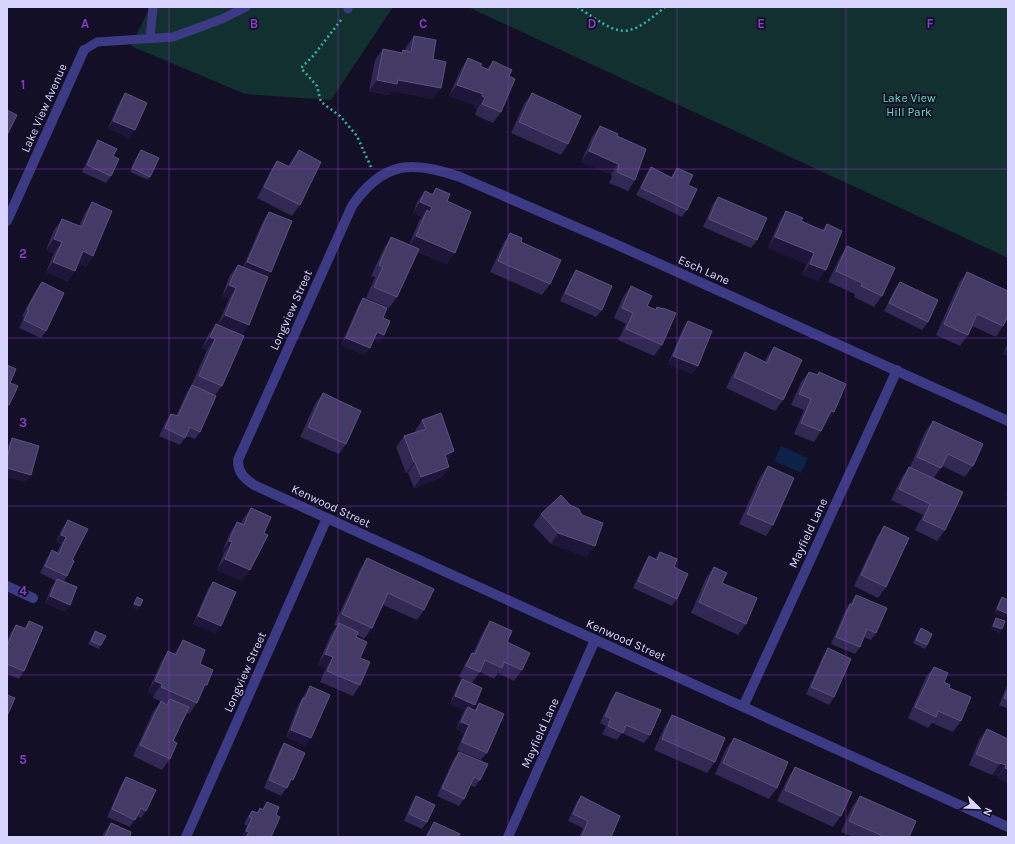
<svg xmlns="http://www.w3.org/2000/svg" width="1015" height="844" viewBox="0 0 1015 844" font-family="Karla,sans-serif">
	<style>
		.green { fill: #12302f }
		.water { fill: #0c2248 }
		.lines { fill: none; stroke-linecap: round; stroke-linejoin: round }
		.path { stroke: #2fb8b0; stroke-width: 2.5; stroke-dasharray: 2 3; stroke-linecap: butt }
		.service { stroke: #3d3a85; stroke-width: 9 }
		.minor { stroke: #3d3a85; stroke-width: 10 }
		.wall { fill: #312854 }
		.shaded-wall { fill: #1d163a }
		.building { fill: #433a66; stroke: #5a527e }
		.grid { fill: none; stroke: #843dc5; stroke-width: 1; stroke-opacity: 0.55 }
		.labels { text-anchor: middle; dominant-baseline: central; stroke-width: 3.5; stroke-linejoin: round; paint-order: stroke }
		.park-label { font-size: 12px; fill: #5fe0c0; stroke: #130f26 }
		.street-label { font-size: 12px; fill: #d9d4ff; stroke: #130f26 }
		.grid-label { font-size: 13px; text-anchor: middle; font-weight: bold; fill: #843dc5; stroke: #130f26; stroke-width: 3.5; stroke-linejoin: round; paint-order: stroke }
	</style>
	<rect width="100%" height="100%" fill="#130f26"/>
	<path class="green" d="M 150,7 L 393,7 L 331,100 L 245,94 L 131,46 Z
		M 468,7 L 1008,7 L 1008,258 Z"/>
	<path class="water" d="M 781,446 L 808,458 L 801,473 L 774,461 Z"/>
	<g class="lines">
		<path class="path" d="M 577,7 C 620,34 623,43 665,7
			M 341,20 L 313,56 L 301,68 L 317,86 L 321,102 L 340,116 L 357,136 L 371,167"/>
		<path class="service" d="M 348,9 L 348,7
			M 150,38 L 153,7
			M 84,50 L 97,42 L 173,37 L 222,19 L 246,7"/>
		<path class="minor" d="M 7,221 L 84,50
			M 1008,421 L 613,243 L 460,177 C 412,160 383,161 352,206 L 238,460 C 238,473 244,478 254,485 L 1008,827
			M 7,586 L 33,598
			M 743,707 L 897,370
			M 186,837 L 327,518
			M 508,837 L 595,640"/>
	</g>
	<path class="wall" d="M 414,36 L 433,59 L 433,99 L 392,91 L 389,95 L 369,91 L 375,60 L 383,49 L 401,53 L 403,50 L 405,51 L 406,47 Z
		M 468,58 L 480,66 L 487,69 L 493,61 L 509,76 L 501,112 L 493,123 L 475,115 L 477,109 L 474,107 L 475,105 L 449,96 L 461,69 Z
		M 125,93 L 130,138 L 108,128 L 120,101 Z
		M 532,93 L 568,144 L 561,155 L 511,133 L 524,104 Z
		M 600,126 L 617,136 L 635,180 L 628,191 L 609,183 L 612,177 L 611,174 L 581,162 L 592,137 Z
		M 98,140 L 113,156 L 111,176 L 106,183 L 82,172 L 93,148 Z
		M 141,150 L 150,177 L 148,180 L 130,172 L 138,154 Z
		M 299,150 L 300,205 L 292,216 L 257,198 L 270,172 L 277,161 L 288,166 L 291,161 Z
		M 651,167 L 671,177 L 677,168 L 688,185 L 687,210 L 682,217 L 636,195 L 646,175 Z
		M 436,188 L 447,201 L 447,264 L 418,252 L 397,297 L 389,308 L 366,298 L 375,277 L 371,276 L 384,248 L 391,237 L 409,245 L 419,221 L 422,217 L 413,213 L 417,202 L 425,191 L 432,194 Z
		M 718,197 L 757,240 L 751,248 L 703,227 L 713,204 Z
		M 92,202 L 93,256 L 86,267 L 78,263 L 75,271 L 67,281 L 46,272 L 54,253 L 46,250 L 54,230 L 62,219 L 79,226 L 85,213 Z
		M 786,211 L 801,221 L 822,230 L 827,224 L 818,281 L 802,274 L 807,264 L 768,248 L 779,222 Z
		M 269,212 L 268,277 L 242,335 L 222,386 L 215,395 L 200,432 L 195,439 L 186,436 L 180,445 L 159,436 L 166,421 L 171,414 L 176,416 L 187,392 L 191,386 L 207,350 L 202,348 L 208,335 L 216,324 L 218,324 L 229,299 L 222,296 L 230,275 L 238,265 L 243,267 L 264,219 Z
		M 510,233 L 521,242 L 550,284 L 542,295 L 490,272 L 503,244 Z
		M 847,246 L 882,296 L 874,307 L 854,297 L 855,294 L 828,282 L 840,257 Z
		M 576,270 L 602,310 L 596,317 L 560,301 L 571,278 Z
		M 967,272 L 1003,326 L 996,337 L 972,326 L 968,335 L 960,346 L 936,335 L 959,283 Z
		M 42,282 L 46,331 L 41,338 L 19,328 L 24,317 L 22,316 L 36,290 Z
		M 900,282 L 928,322 L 922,330 L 884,311 L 895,289 Z
		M 631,286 L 647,306 L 655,310 L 657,307 L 662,309 L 663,308 L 662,345 L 654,356 L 618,340 L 626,324 L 614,318 L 623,297 Z
		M 363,298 L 383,318 L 384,335 L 379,343 L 374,340 L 365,355 L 341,345 L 358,306 Z
		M 688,321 L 698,366 L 692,374 L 668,364 L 683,328 Z
		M 1008,343 L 1008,356 L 1003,354 Z
		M 774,347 L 783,400 L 775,411 L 726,388 L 738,363 L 745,352 L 765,362 L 766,358 Z
		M 809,372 L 817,375 L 819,372 L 834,412 L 826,423 L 825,423 L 821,431 L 814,442 L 794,434 L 804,410 L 791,405 L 801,382 Z
		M 323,393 L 346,444 L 339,454 L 300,437 L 315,404 Z
		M 422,420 L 454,451 L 447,461 L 449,467 L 442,477 L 414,488 L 408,473 L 406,473 L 396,447 L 404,436 L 415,432 L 415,431 Z
		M 933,421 L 973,466 L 965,477 L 942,466 L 934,478 L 945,530 L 937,541 L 915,530 L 923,515 L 891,500 L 902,477 L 909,467 L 910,467 L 925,432 Z
		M 12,438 L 31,475 L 26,482 L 7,477 L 7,447 Z
		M 768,466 L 773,525 L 766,536 L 739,524 L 760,477 Z
		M 251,508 L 242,581 L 217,570 L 224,553 L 222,552 L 230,533 L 237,522 L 241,524 L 243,519 Z
		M 541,514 L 587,557 L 551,544 L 533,525 Z
		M 68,520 L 72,560 L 67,576 L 64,581 L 70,605 L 65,612 L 45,603 L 52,586 L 56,581 L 40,573 L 47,558 L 52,550 L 57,553 L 61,544 L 56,542 L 63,527 Z
		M 884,526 L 886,587 L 878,598 L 854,586 L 877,537 Z
		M 660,552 L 674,567 L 677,599 L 672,606 L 633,588 L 644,564 L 649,556 L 655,559 Z
		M 367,558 L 424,610 L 417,620 L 383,605 L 372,628 L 364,639 L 357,635 L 356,637 L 360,658 L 360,685 L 353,696 L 320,682 L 326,668 L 318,665 L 331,634 L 337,626 L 334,625 L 360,569 Z
		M 714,567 L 722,583 L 746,624 L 738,635 L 691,613 L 706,578 Z
		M 213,582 L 216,633 L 193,624 L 208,589 Z
		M 856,595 L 876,633 L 871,640 L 864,637 L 860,647 L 855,654 L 831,644 L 845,611 Z
		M 1002,597 L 1005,618 L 994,613 L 999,601 Z
		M 996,618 L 1000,633 L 991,629 L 994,621 Z
		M 29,621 L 24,671 L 19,679 L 7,674 L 7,641 L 11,632 L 16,625 L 24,628 Z
		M 490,621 L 507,642 L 522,670 L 514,681 L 498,673 L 494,679 L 480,672 L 472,683 L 459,677 L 465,664 L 472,653 L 473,653 L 483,632 Z
		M 921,628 L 927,645 L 925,649 L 913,643 L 918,632 Z
		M 95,631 L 101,645 L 99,649 L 88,644 L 93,635 Z
		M 183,640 L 200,664 L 207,685 L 201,694 L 197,703 L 189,714 L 187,713 L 173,741 L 170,759 L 162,770 L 133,756 L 153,712 L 161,701 L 167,704 L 153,698 L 154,695 L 148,692 L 161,662 L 168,651 L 174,654 Z
		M 828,648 L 834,697 L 829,705 L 806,694 L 823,656 Z
		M 934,667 L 944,682 L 949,688 L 961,721 L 953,732 L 932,723 L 928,728 L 908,718 L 926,677 Z
		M 462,679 L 472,709 L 474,710 L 479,703 L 487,753 L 481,760 L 457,750 L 464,733 L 456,729 L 462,715 L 465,710 L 450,704 L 457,687 Z
		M 1008,683 L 1008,709 L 999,705 Z
		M 310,686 L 306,746 L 286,737 L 298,705 Z
		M 616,692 L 650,735 L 644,743 L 622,733 L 617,740 L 602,734 L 606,726 L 600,723 L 611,699 Z
		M 672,715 L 715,762 L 707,773 L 654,750 L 665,726 Z
		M 987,729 L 1008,739 L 1008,783 L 997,778 L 998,776 L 993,774 L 992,775 L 969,765 L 979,740 Z
		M 734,738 L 777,788 L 769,799 L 715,774 L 726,749 Z
		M 284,743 L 288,788 L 287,787 L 281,796 L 264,788 L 279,751 Z
		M 459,752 L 480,780 L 475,787 L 470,785 L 464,799 L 459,806 L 437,796 L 453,760 Z
		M 795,767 L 841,816 L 833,827 L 777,801 L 788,778 Z
		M 126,777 L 146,811 L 141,818 L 137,816 L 130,827 L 107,817 L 121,785 Z
		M 416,796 L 427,822 L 422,829 L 404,821 L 411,804 Z
		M 581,796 L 611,837 L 579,837 L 583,828 L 568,821 L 576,803 Z
		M 860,796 L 909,837 L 853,837 L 841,832 L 852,807 Z
		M 267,802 L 276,815 L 271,837 L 242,837 L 247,826 L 244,824 L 247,818 L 252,811 L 257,812 L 260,808 L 262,809 Z
		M 434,822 L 458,837 L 425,837 L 429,830 Z
		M 111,823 L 130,837 L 102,837 L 103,834 Z"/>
	<path class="shaded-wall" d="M 377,80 L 398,80 L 441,88 L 433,99 L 392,91 L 389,95 L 369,91 Z
		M 457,85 L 483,94 L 475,105 L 449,96 Z
		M 482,96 L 485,98 L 477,109 L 474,107 Z
		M 113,121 L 135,130 L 130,138 L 108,128 Z
		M 589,151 L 618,164 L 611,174 L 581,162 Z
		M 420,202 L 432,207 L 425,218 L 427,210 L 422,217 L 413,213 Z
		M 416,236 L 455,253 L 447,264 L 408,247 Z
		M 775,237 L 814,253 L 807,264 L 768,248 Z
		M 54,239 L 62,242 L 54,253 L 46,250 Z
		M 83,251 L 93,256 L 86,267 L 75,262 Z
		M 53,262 L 75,271 L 67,281 L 46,272 Z
		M 247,262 L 271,272 L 266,280 L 242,270 Z
		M 810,264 L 826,270 L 818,281 L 802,274 Z
		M 229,285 L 236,288 L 229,299 L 222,296 Z
		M 225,315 L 249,325 L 241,336 L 217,326 Z
		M 377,332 L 384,335 L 379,343 L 372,339 Z
		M 210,337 L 215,339 L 207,350 L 202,348 Z
		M 346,338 L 370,348 L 365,355 L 341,345 Z
		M 1008,348 L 1008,356 L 1003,354 Z
		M 673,356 L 698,366 L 692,374 L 668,364 Z
		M 831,411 L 834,412 L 826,423 L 823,422 Z
		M 454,451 L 447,462 L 445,455 Z
		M 414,462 L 415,462 L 408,473 L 406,473 Z
		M 449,467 L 442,477 L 414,488 L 421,477 Z
		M 7,468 L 31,475 L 26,482 L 7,477 Z
		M 1008,491 L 1008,496 L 1005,495 Z
		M 1008,500 L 1008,504 L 1005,503 Z
		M 558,533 L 595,546 L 587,557 L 551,544 Z
		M 61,535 L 66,537 L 61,544 L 56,542 Z
		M 229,541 L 232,542 L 224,553 L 222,552 Z
		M 225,559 L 250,570 L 242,581 L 217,570 Z
		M 50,596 L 70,605 L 65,612 L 45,603 Z
		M 134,604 L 140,606 L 138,610 L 131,607 Z
		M 997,609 L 1008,614 L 1005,618 L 994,613 Z
		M 198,616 L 221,626 L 216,633 L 193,624 Z
		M 993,626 L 1002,629 L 1000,633 L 991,629 Z
		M 325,654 L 333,657 L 326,668 L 318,665 Z
		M 155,681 L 162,684 L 154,695 L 148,692 Z
		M 205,684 L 207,685 L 199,696 Z
		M 455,696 L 475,705 L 470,712 L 468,707 L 465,710 L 450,704 Z
		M 461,722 L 469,725 L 464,733 L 456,729 Z
		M 291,730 L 311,738 L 306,746 L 286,737 Z
		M 1000,763 L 1006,765 L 998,776 L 993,774 Z
		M 1005,768 L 1008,769 L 1008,783 L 997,778 Z
		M 291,779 L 293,780 L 288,788 L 286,787 Z
		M 246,831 L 249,832 L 245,837 L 242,837 Z"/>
	<path class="building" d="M 414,36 L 436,40 L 433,59 L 446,62 L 441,88 L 398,80 L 397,84 L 377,80 L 383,49 L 402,53 L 403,50 L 411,52 Z
		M 468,58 L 482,64 L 480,66 L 489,70 L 493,61 L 512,70 L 509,76 L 515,79 L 501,112 L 482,104 L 485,98 L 482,96 L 483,94 L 457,85 Z
		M 125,93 L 147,103 L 135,130 L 113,121 Z
		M 532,93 L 581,116 L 568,144 L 519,122 Z
		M 7,110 L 17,115 L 7,135 Z
		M 600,126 L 618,134 L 617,136 L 646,149 L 635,180 L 617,172 L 619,166 L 618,164 L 589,151 Z
		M 98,140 L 117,149 L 113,156 L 119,159 L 111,176 L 87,165 Z
		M 141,150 L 159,158 L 150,177 L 132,168 Z
		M 299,150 L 321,162 L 300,205 L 264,187 L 277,161 L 290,167 Z
		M 651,167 L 672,178 L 677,168 L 693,175 L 688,185 L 697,189 L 687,210 L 641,188 Z
		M 436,188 L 450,194 L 447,201 L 471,212 L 455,253 L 416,236 L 427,210 L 430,212 L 432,207 L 420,202 L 425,191 L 433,195 Z
		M 718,197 L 767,218 L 757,240 L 709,219 Z
		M 92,202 L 112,211 L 93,256 L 83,251 L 75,271 L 53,262 L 62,242 L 54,239 L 62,219 L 82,227 Z
		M 786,211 L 803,218 L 801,221 L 824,231 L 827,224 L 842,231 L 826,270 L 810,264 L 814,253 L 775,237 Z
		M 269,212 L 292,221 L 271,272 L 247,262 Z
		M 510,233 L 522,238 L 521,242 L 561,260 L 550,284 L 498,261 Z
		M 391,237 L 419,249 L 397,297 L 374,287 L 383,267 L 379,265 Z
		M 847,246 L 895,268 L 882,296 L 861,286 L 862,283 L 836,271 Z
		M 238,265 L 268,277 L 249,325 L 225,315 L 236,288 L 229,285 Z
		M 576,270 L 612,286 L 602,310 L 565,293 Z
		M 967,272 L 1008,291 L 1008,316 L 1003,326 L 977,314 L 968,335 L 944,324 Z
		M 42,282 L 64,293 L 46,331 L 24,320 L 29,310 L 27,309 Z
		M 900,282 L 938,300 L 928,322 L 889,303 Z
		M 631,286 L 652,296 L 647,306 L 656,310 L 657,307 L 663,309 L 663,308 L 676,313 L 662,345 L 626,329 L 633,313 L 622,308 Z
		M 363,298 L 387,308 L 383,318 L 390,321 L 384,335 L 377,332 L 370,348 L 346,338 Z
		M 688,321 L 712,331 L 698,366 L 673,356 Z
		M 216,324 L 244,336 L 222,386 L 199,376 L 215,339 L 210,337 Z
		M 774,347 L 802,360 L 783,400 L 734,377 L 745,352 L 767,363 Z
		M 7,365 L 16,369 L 10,383 L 18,386 L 9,405 L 7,404 Z
		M 809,372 L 818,375 L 819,372 L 846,384 L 834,412 L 831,411 L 821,431 L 801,423 L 811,399 L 799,394 Z
		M 192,385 L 216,396 L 200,432 L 190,427 L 185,438 L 165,428 L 171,414 L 178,416 Z
		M 323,393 L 361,411 L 346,444 L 308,427 Z
		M 441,413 L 454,451 L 445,455 L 449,467 L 421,477 L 415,462 L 414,462 L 404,436 L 426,429 L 422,420 Z
		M 933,421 L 983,444 L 973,466 L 948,454 L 941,468 L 917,457 Z
		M 12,438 L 39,446 L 31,475 L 7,468 L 7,458 Z
		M 768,466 L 794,478 L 773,525 L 747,514 Z
		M 909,467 L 963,492 L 945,530 L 923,520 L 930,504 L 899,489 Z
		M 561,495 L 570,505 L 579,509 L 582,515 L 603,523 L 595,546 L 558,533 L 541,514 Z
		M 251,508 L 271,517 L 264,533 L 268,535 L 250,570 L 225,559 L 232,542 L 229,541 L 237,522 L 244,525 Z
		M 68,520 L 88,529 L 72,560 L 74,561 L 67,576 L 45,566 L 52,550 L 59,554 L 66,537 L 61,535 Z
		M 884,526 L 909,538 L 886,587 L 861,575 Z
		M 660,552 L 677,559 L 674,567 L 688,574 L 677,599 L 638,581 L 649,556 L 657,560 Z
		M 367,558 L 434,589 L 424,610 L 388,593 L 372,628 L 342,614 Z
		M 714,567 L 727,573 L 722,583 L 757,598 L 746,624 L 699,602 Z
		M 57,579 L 77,587 L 70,605 L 50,596 Z
		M 213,582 L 236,592 L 221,626 L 198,616 Z
		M 856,595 L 887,608 L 876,633 L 867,629 L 860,647 L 836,637 L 850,604 L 852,605 Z
		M 137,597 L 143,600 L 140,606 L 134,604 Z
		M 1002,597 L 1008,600 L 1008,614 L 997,609 Z
		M 996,618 L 1005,621 L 1002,629 L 993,626 Z
		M 29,621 L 43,627 L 24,671 L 7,664 L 7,646 L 16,625 L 26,629 Z
		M 490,621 L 512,631 L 507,642 L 530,653 L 522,670 L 504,662 L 502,668 L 485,660 L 480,672 L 466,666 L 472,653 L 475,654 Z
		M 339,623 L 358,632 L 356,637 L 367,642 L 360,658 L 370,662 L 360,685 L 327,671 L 333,657 L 325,654 Z
		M 921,628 L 932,634 L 927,645 L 916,640 Z
		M 95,631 L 106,636 L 101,645 L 91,641 Z
		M 183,640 L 205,650 L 200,664 L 213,670 L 207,685 L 205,684 L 197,703 L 161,687 L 162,684 L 155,681 L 168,651 L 176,655 Z
		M 828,648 L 851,659 L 834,697 L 811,687 Z
		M 934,667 L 948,673 L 944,682 L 950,685 L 949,688 L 971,697 L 961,721 L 938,711 L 936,717 L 915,707 Z
		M 462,679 L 482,688 L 475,705 L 455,696 Z
		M 310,686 L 330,695 L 311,738 L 291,730 L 303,698 L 305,699 Z
		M 1008,688 L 1008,700 L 1004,698 Z
		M 616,692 L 661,710 L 650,735 L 626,725 L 623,733 L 608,726 L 611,718 L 605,716 Z
		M 7,695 L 15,698 L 7,716 Z
		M 170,699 L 189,707 L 173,741 L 177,743 L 170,759 L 140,745 L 161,701 L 167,705 Z
		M 479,703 L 504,714 L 487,753 L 462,742 L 469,725 L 461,722 L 468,707 L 476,711 Z
		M 672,715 L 725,738 L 715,762 L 662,739 Z
		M 987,729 L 1008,739 L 1008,769 L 1005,768 L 1006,765 L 1000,763 L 1000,764 L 976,754 Z
		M 734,738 L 788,762 L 777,788 L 723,763 Z
		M 284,743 L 305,753 L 293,780 L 291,779 L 287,788 L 269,780 Z
		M 459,752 L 488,764 L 480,780 L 474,777 L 464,799 L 442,788 Z
		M 795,767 L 852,792 L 841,816 L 785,790 Z
		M 126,777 L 156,790 L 146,811 L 141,808 L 135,820 L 112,809 Z
		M 416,796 L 435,805 L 427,822 L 409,814 Z
		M 581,796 L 620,816 L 611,837 L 585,837 L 582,836 L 588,821 L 573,814 Z
		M 860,796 L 916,821 L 909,837 L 885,837 L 849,821 Z
		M 267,802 L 279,807 L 276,815 L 280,817 L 271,837 L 246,837 L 249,832 L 246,831 L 252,818 L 249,817 L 252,811 L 258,813 L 260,808 L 263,810 Z
		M 434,822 L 460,834 L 458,837 L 427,837 Z
		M 111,823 L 131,832 L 130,837 L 105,837 Z"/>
	<path class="grid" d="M 169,7 L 169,837M 338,7 L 338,837M 508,7 L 508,837M 677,7 L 677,837M 846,7 L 846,837M 7,169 L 1008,169M 7,338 L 1008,338M 7,506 L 1008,506M 7,675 L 1008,675"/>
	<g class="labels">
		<g class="park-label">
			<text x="909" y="98">Lake View<tspan x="909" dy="14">Hill Park</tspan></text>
		</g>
		<g class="street-label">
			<text transform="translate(44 108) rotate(-66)">Lake View Avenue</text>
			<text transform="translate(704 270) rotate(24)">Esch Lane</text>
			<text transform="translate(291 310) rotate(-66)">Longview Street</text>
			<text transform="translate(331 506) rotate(25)">Kenwood Street</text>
			<text transform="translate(808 533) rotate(-65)">Mayfield Lane</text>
			<text transform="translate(626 640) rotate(24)">Kenwood Street</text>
			<text transform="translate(245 672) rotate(-66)">Longview Street</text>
			<text transform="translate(540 733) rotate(-66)">Mayfield Lane</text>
		</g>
	</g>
	<g class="grid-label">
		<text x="85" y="28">A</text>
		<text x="254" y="28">B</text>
		<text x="423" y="28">C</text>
		<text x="592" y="28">D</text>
		<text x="761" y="28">E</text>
		<text x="930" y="28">F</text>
		<text x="23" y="89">1</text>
		<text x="23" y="258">2</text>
		<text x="23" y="427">3</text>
		<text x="23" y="595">4</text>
		<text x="23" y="764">5</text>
	</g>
	<rect width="1015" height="844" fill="none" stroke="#d9d4ff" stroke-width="16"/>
	<g transform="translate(979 808) rotate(113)" stroke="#130f26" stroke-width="3" paint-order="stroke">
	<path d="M0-3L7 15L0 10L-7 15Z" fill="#d9d4ff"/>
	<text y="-6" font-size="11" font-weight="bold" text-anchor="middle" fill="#d9d4ff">N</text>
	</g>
</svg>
